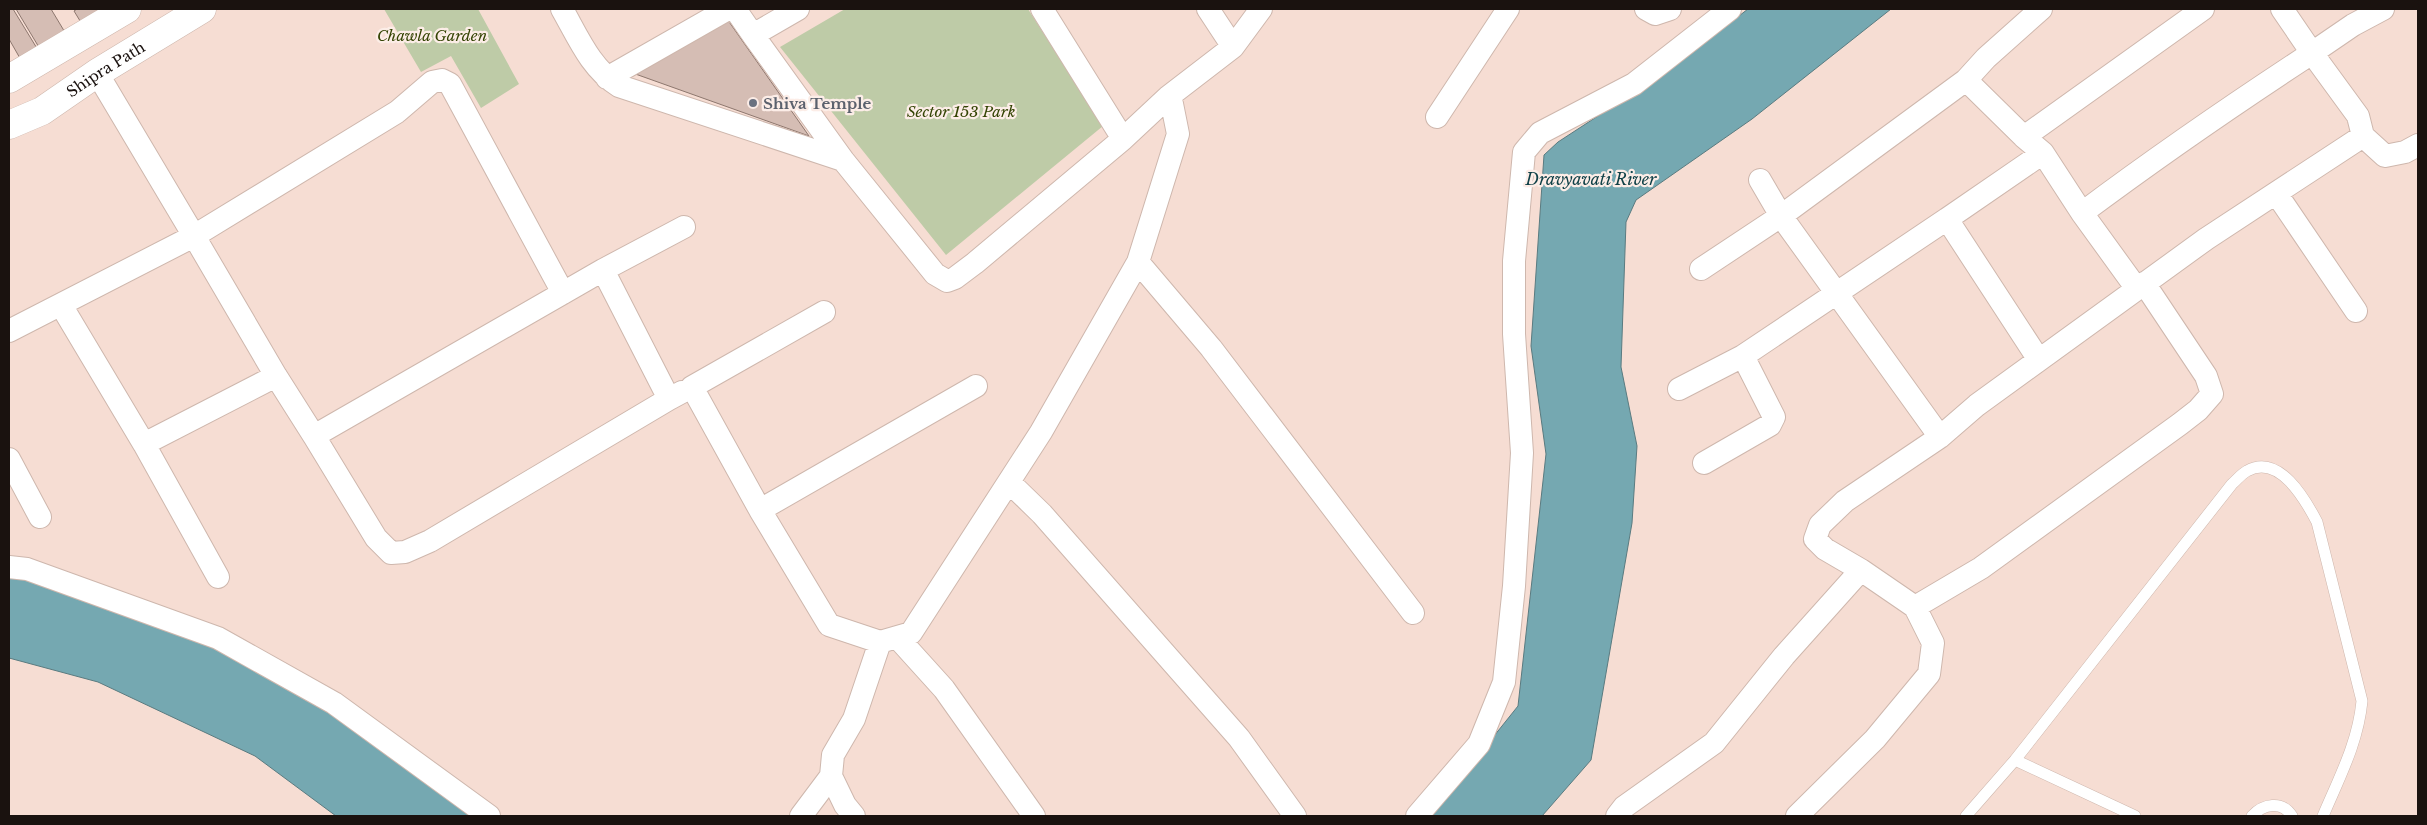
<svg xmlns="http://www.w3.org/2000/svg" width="2427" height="825" viewBox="0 0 2427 825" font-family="'Libre Baskerville',serif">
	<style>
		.green { fill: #becba7 }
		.water { fill: #75a8b1; stroke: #5a7b80 }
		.building { fill: #d5bdb4; stroke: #8d776e }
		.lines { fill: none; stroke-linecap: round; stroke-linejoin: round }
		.service-casing { stroke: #ceb7ad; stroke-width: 12 }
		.minor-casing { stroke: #ceb7ad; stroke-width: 24 }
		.tertiary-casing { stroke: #ceb7ad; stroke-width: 29 }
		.service { stroke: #fff; stroke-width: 11 }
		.minor { stroke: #fff; stroke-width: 22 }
		.tertiary { stroke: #fff; stroke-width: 28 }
		.worship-dot { fill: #6b7280; stroke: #fcede7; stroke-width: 2 }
		.labels { text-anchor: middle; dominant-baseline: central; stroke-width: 4.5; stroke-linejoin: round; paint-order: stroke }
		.park-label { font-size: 15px; font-style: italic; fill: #344404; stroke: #fcede7 }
		.street-label { font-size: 15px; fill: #1a120f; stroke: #fcede7 }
		.worship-label { font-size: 15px; font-weight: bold; fill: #5b616d; stroke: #fcede7; text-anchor: start }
		.water-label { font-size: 16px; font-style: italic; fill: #0f4047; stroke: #fcede7 }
	</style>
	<rect width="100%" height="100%" fill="#f6ddd3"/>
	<path class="green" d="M 384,9 L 478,9 L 519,84 L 481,108 L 451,56 L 421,72 Z
		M 845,9 L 1028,9 L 1103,126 L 946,255 L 780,47 Z"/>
	<path class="water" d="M 1748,9 L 1891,9 L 1752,119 L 1636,200 L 1626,222 L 1621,367 L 1637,446 L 1632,523 L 1591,760 L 1542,816 L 1430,816 L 1518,706 L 1546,454 L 1531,346 L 1544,155 L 1558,142 L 1670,69 Z
		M 9,571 L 310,682 L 490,816 L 336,816 L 255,756 L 98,682 L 9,658 Z"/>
	<path class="building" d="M 9,9 L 13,9 L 38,50 L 21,60 L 9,39 Z
		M 16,9 L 51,9 L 66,34 L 40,49 Z
		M 77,9 L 119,9 L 85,29 L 74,11 Z
		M 725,16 L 809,136 L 627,71 Z"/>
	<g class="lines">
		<defs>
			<path id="service" d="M 2015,760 L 2135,816
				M 1966,816 L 2015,760 L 2232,484 C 2237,480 2241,474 2247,471 C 2279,453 2305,499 2317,522 L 2362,701 C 2358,743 2339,778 2323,816
				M 2252,816 C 2263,804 2282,800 2292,816"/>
			<path id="minor" d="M 562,9 C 578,37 591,69 619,86 L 843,160
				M 735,9 L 753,35 L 798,9
				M 1042,9 L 1123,139
				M 1208,9 L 1233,47 L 1261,9
				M 1646,9 L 1655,14 L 1670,9
				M 2282,9 L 2312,53 L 2353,25 L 2383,9
				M 753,35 L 843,160 L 935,274 L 947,281 L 955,278 L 975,263 L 1123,139 L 1168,97 L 1233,47
				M 607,78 L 728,9
				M 1437,117 L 1508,9
				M 2024,137 L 1966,80 L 1986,58 L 2041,9
				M 1760,180 L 1781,216 L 1940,437
				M 2276,193 L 2356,311
				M 2082,213 L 2043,153 L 2024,137 L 2203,9
				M 1947,219 L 2043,153
				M 1138,262 L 1211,348 L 1413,613
				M 1701,269 L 1781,216 L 1966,80
				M 603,270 L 314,436 L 376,538 L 391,553 L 405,552 L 430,541 L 669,399
				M 2137,289 L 2082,213 C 2157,157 2234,104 2312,53 L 2358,116 L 2363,136
				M 61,305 L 144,444 L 276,376
				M 9,331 L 194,236 L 97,73
				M 976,386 L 760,510 L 829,625 L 880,642 L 911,633 L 1041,432 L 1138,262 L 1178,134 L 1172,104 L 1168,97
				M 1679,389 L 1743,356
				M 682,392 L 669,399 L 603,270 L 684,227
				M 314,436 L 276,376 L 194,236 L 397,112 L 432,82 L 442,80 L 450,84 L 563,293
				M 144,444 L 218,577
				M 9,459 L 40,517
				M 1704,463 L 1770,425 L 1774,417 L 1743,356 L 1947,219 L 2039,360
				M 1009,482 L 1042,514 L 1239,738 L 1295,816
				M 760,510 L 692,387 L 824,312
				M 9,567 L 27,569 L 218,638 L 334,703 L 489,816
				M 1915,607 L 1981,568 L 2180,424 L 2198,410 L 2212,394 L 2206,376 L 2144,283
				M 897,637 L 944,689 L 1034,816
				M 801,816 L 831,776
				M 854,816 L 845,805 L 831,776 L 833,755 L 854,719 L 880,642
				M 1417,816 L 1479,744 L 1504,682 L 1514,586 L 1522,453 L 1514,334 L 1514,261 L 1524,152 L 1540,133 L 1634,84 L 1730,9
				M 1617,816 L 1624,807 L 1714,743 L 1784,656 L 1861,570
				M 1797,816 L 1875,739 L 1929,674 L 1933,643 L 1915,607 L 1861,570 L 1825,549 L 1815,539 L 1820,525 L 1845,501 L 1940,437 L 1977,405 L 2206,239 L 2363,136 L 2385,156 L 2405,152 L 2418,145"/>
			<g id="tertiary">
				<path d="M 9,79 L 127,9"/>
				<path id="s1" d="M 9,125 L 42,111 L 97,73 L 202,9"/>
			</g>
		</defs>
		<use href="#service" class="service-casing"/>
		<use href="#minor" class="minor-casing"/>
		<use href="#tertiary" class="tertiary-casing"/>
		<use href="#service" class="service"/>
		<use href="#minor" class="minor"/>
		<use href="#tertiary" class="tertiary"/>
	</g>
	<circle class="worship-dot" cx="753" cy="103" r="5"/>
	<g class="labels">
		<g class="park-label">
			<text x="432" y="35">Chawla Garden</text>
			<text x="961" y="111">Sector 153 Park</text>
		</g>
		<g class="street-label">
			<text stroke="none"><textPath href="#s1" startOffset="112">Shipra Path</textPath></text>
		</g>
		<g class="worship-label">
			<text x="763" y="103">Shiva Temple</text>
		</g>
		<g class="water-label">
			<text x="1591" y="179">Dravyavati River</text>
		</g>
	</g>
	<rect width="2427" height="825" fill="none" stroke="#1a120f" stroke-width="20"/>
</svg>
